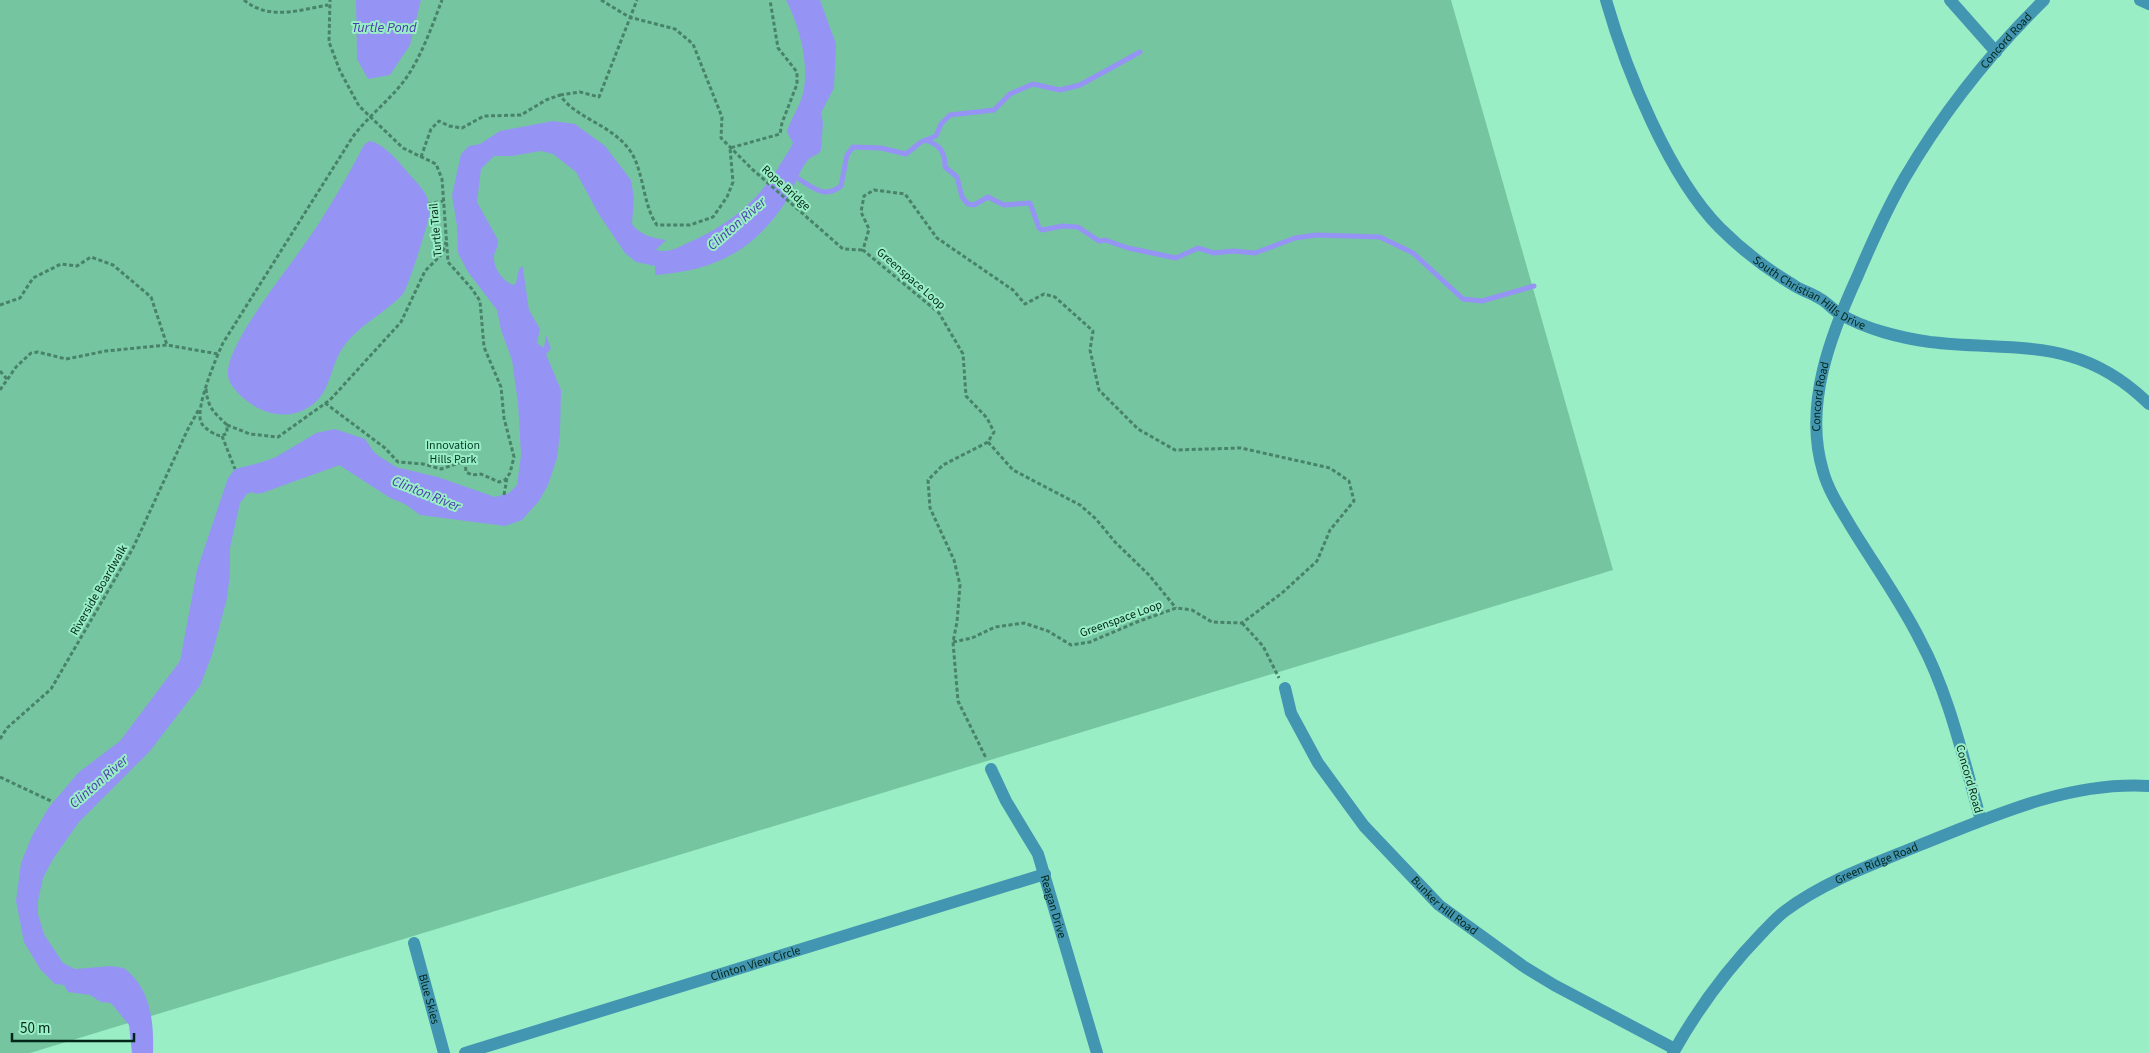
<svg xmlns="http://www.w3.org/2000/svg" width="2149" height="1053" viewBox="0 0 2149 1053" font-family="'Source Sans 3',sans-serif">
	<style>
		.green { fill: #75c6a0 }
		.water { fill: #9594f4 }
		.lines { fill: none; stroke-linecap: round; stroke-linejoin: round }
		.stream { stroke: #9594f4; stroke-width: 5 }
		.river { stroke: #9594f4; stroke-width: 29 }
		.path { stroke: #488268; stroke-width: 3; stroke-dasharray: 4 2.5; stroke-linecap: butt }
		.minor { stroke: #4396b1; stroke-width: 12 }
		.labels { text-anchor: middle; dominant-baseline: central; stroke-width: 4; stroke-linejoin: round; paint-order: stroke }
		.street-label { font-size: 12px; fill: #022618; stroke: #9aeec6 }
		.park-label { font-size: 12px; fill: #003a25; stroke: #9aeec6 }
		.water-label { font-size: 14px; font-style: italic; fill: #4c3ead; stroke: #9aeec6 }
	</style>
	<rect width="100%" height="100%" fill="#9aeec6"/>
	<path class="green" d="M 0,0 L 1451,0 L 1613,570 L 30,1053 L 0,1053 Z"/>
	<path class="water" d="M 356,0 L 421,0 L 410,45 L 390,75 L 368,79 L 357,59 Z
		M 786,0 L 820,0 L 836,44 L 834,88 L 821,113 L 823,123 L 821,150 C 818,156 813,155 809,159 C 801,167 793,189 787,200 C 754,251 714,271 655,275 L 655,266 L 636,262 L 625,253 L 598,213 L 576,172 L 553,154 L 541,151 L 512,156 L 494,156 L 481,169 L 477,202 L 498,240 C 499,247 495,250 494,256 C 493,268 503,281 513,285 L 516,283 L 519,269 L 522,266 L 523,268 L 529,310 L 540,329 L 537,343 L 544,348 L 546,335 L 551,349 L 546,354 L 561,390 L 560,433 L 557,458 L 548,485 L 539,501 L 522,520 L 505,526 L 420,515 L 387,491 L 382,470 L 373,463 L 321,455 L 273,476 L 255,491 L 247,494 L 240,503 L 230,548 L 230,574 L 227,598 L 212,655 L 200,686 L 150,751 L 79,822 L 53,859 L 43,878 L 38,901 L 38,914 L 44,934 L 63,963 L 75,969 L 111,966 L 124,968 C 151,988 154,1022 153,1053 L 132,1053 L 129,1025 L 111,1003 L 101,1002 L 90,995 L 68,992 L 64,985 L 55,984 L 40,969 L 24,942 L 16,901 L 21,863 L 32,836 L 49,807 L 79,772 L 120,741 L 180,661 L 197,570 L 228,478 L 235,469 L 271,460 L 316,433 L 335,429 L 365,439 L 374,452 L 391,466 L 438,477 L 495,497 L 509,493 L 517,485 L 521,455 L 518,403 L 512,360 L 501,330 L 497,310 L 468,272 L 458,253 L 457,226 L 452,195 L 461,154 L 469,146 L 480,144 L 500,131 L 553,121 L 575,124 L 605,146 L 631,180 L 634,198 L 632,224 C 639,235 654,238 666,240 L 656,250 C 670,254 680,246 692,241 C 730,224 760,199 781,163 C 785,156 790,150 793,143 L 787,132 C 790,119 800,107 803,93 C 810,65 799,25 786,0 Z
		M 369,141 C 384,143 400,163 409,174 C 419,185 431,196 430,212 C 429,222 408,288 403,294 C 384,314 357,326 342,349 C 329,369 331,394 309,407 C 286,422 259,413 241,396 C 234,389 226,380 228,370 C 232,338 284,274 304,245 C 327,213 346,179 364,145 Z"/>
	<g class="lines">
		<path class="stream" d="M 925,140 C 940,145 945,151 945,167 L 957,177 L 962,197 L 968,204 L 974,205 L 988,197 L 1004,205 L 1030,203 L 1039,228 L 1042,230 L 1063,226 L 1078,227 L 1099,241 L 1105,240 L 1128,248 L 1176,258 L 1198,248 L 1214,253 L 1233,251 L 1255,253 L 1295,238 L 1316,235 L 1380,237 L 1413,253 L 1463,299 L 1482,301 L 1534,286
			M 799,179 C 813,188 825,199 841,186 L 847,155 L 853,147 L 881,148 L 906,154 L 921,142 L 936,136 L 941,124 L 950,115 L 994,110 L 1010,94 L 1033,84 L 1060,90 L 1080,85 L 1140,52"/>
		<path class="river" d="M 258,479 L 341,449 L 397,485 L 419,494"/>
		<path class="path" d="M 244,0 C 269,21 299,10 328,5
			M 601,0 L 629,17 L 675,29 L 693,44 L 722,117 L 721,138 L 752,169 L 843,249 L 863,250
			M 560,95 L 580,92 L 599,97 L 637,0
			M 421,157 L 431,129 L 439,121 L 449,126 L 462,128 L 484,116 L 521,115 L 546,100 L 560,95 C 576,119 612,124 631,152 C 644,172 643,206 657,225 L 690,225 L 713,217 L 727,197 L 733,182 L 730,148 L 780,134 L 782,123 L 797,84 L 797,72 L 778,48 L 770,0
			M 428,204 L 443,201
			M 0,305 L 20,298 L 33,278 L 61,264 L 77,266 L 91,257 L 113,265 L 151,297 L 167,345
			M 0,371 L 7,379
			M 206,389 C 208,409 214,412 227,425 L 227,433 C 221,437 219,436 213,433 C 208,430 203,427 201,422 C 195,408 216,358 223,343 L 352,138 C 367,117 388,102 404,81 C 421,58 432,26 442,0
			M 0,390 L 16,367 L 31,353 L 38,352 L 66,359 L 106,351 L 167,345 L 218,354
			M 325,403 L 385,448 L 398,462 L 423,464 L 441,469 L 465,461 L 466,472 L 472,475 L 481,474 L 499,482 L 505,480 L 510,473 L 514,457 L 504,418 L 501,387 L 484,347 L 480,301 L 472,289 L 448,262 L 442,179 L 436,164 L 403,148 L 359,106 L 340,71 L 329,42 L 330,0
			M 227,425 L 250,434 L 278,437 L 330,400 L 401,322 L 425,271 L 442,254 L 446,242
			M 222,436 L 235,469
			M 988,442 L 1013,470 L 1080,505 L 1096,519 L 1115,542 L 1149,575 L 1176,608
			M 504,495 L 507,478
			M 1242,623 L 1263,646 L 1279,678
			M 953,642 L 972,638 L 995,627 L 1024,623 L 1048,631 L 1071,645 L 1090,642 L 1137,622 L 1176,608 L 1192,610 L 1212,622 L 1242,623 L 1282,593 L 1317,561 L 1330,530 L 1354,501 L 1349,481 L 1330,468 L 1241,448 L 1175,450 L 1138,429 L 1099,390 L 1090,350 L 1093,331 L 1055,297 L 1044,294 L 1025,304 L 1013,290 L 937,238 L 905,194 L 874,190 L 864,196 L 861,212 L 869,229 L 863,250 L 939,313 L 963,354 L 966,396 L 987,418 L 994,432 L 988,442 L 943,465 L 928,480 L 930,508 L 954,560 L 960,585 L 957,622 L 953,642 L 958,701 L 986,758
			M 0,739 L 7,728 L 51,689 L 133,548 L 187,431 L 199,409
			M 0,777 L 53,802"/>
		<g class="minor">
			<path id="s1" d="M 1606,0 C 1626,70 1669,177 1720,228 C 1742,250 1768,270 1795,286 C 1803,291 1811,293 1819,298 C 1827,302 1832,309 1840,314 C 1865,329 1901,338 1930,342 C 2017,352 2079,335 2149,404"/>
			<path d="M 1950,0 L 1996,52"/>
			<path d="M 2140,0 L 2149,4"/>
			<path id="s2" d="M 1285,688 L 1291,713 L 1318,763 L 1364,826 L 1439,905 L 1523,966 L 1554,985 L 1675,1049"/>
			<path id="s3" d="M 991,769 L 1006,801 L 1038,854 L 1097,1053"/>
			<path id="s4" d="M 1981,820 C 1963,759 1950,696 1920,640 C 1900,600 1873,563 1850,525 C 1840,508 1828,490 1823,471 C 1803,405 1831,334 1858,275 C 1872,242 1887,209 1904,179 C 1942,114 1991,52 2044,0"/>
			<path id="s5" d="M 414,943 L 444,1053"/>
			<path id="s6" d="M 465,1053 L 1045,874"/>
			<path id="s7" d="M 1673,1053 C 1697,1010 1728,968 1763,932 C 1770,925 1777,917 1785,911 C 1825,881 1874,864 1920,845 C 1993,816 2069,781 2149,786"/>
		</g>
	</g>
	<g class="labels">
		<g class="street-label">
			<text stroke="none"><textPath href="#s4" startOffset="868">Concord Road</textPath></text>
			<text transform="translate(786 188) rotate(42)">Rope Bridge</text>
			<text transform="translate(436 230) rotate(-95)">Turtle Trail</text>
			<text transform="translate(911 279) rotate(41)">Greenspace Loop</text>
			<text stroke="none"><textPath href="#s1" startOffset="368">South Christian Hills Drive</textPath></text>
			<text stroke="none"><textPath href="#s4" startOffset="461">Concord Road</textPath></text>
			<text transform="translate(99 590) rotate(-60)">Riverside Boardwalk</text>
			<text transform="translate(1121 619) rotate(-20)">Greenspace Loop</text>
			<text transform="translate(1969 779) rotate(74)">Concord Road</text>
			<text stroke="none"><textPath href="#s7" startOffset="285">Green Ridge Road</textPath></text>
			<text stroke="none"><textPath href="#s2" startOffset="274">Bunker Hill Road</textPath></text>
			<text stroke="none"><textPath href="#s3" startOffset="152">Reagan Drive</textPath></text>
			<text stroke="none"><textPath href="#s6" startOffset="304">Clinton View Circle</textPath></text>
			<text stroke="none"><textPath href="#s5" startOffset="58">Blue Skies</textPath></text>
		</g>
		<g class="park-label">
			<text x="453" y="445">Innovation<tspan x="453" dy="14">Hills Park</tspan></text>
		</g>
		<g class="water-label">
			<text x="384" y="28">Turtle Pond</text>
			<text transform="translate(737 224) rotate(-41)">Clinton River</text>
			<text transform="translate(426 494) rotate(22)">Clinton River</text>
			<text transform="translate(99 782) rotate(-41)">Clinton River</text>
		</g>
	</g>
	<path d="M12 1033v8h122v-8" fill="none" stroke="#022618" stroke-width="2.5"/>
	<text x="20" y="1033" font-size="15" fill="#022618" stroke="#9aeec6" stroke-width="4" paint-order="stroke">50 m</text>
</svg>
